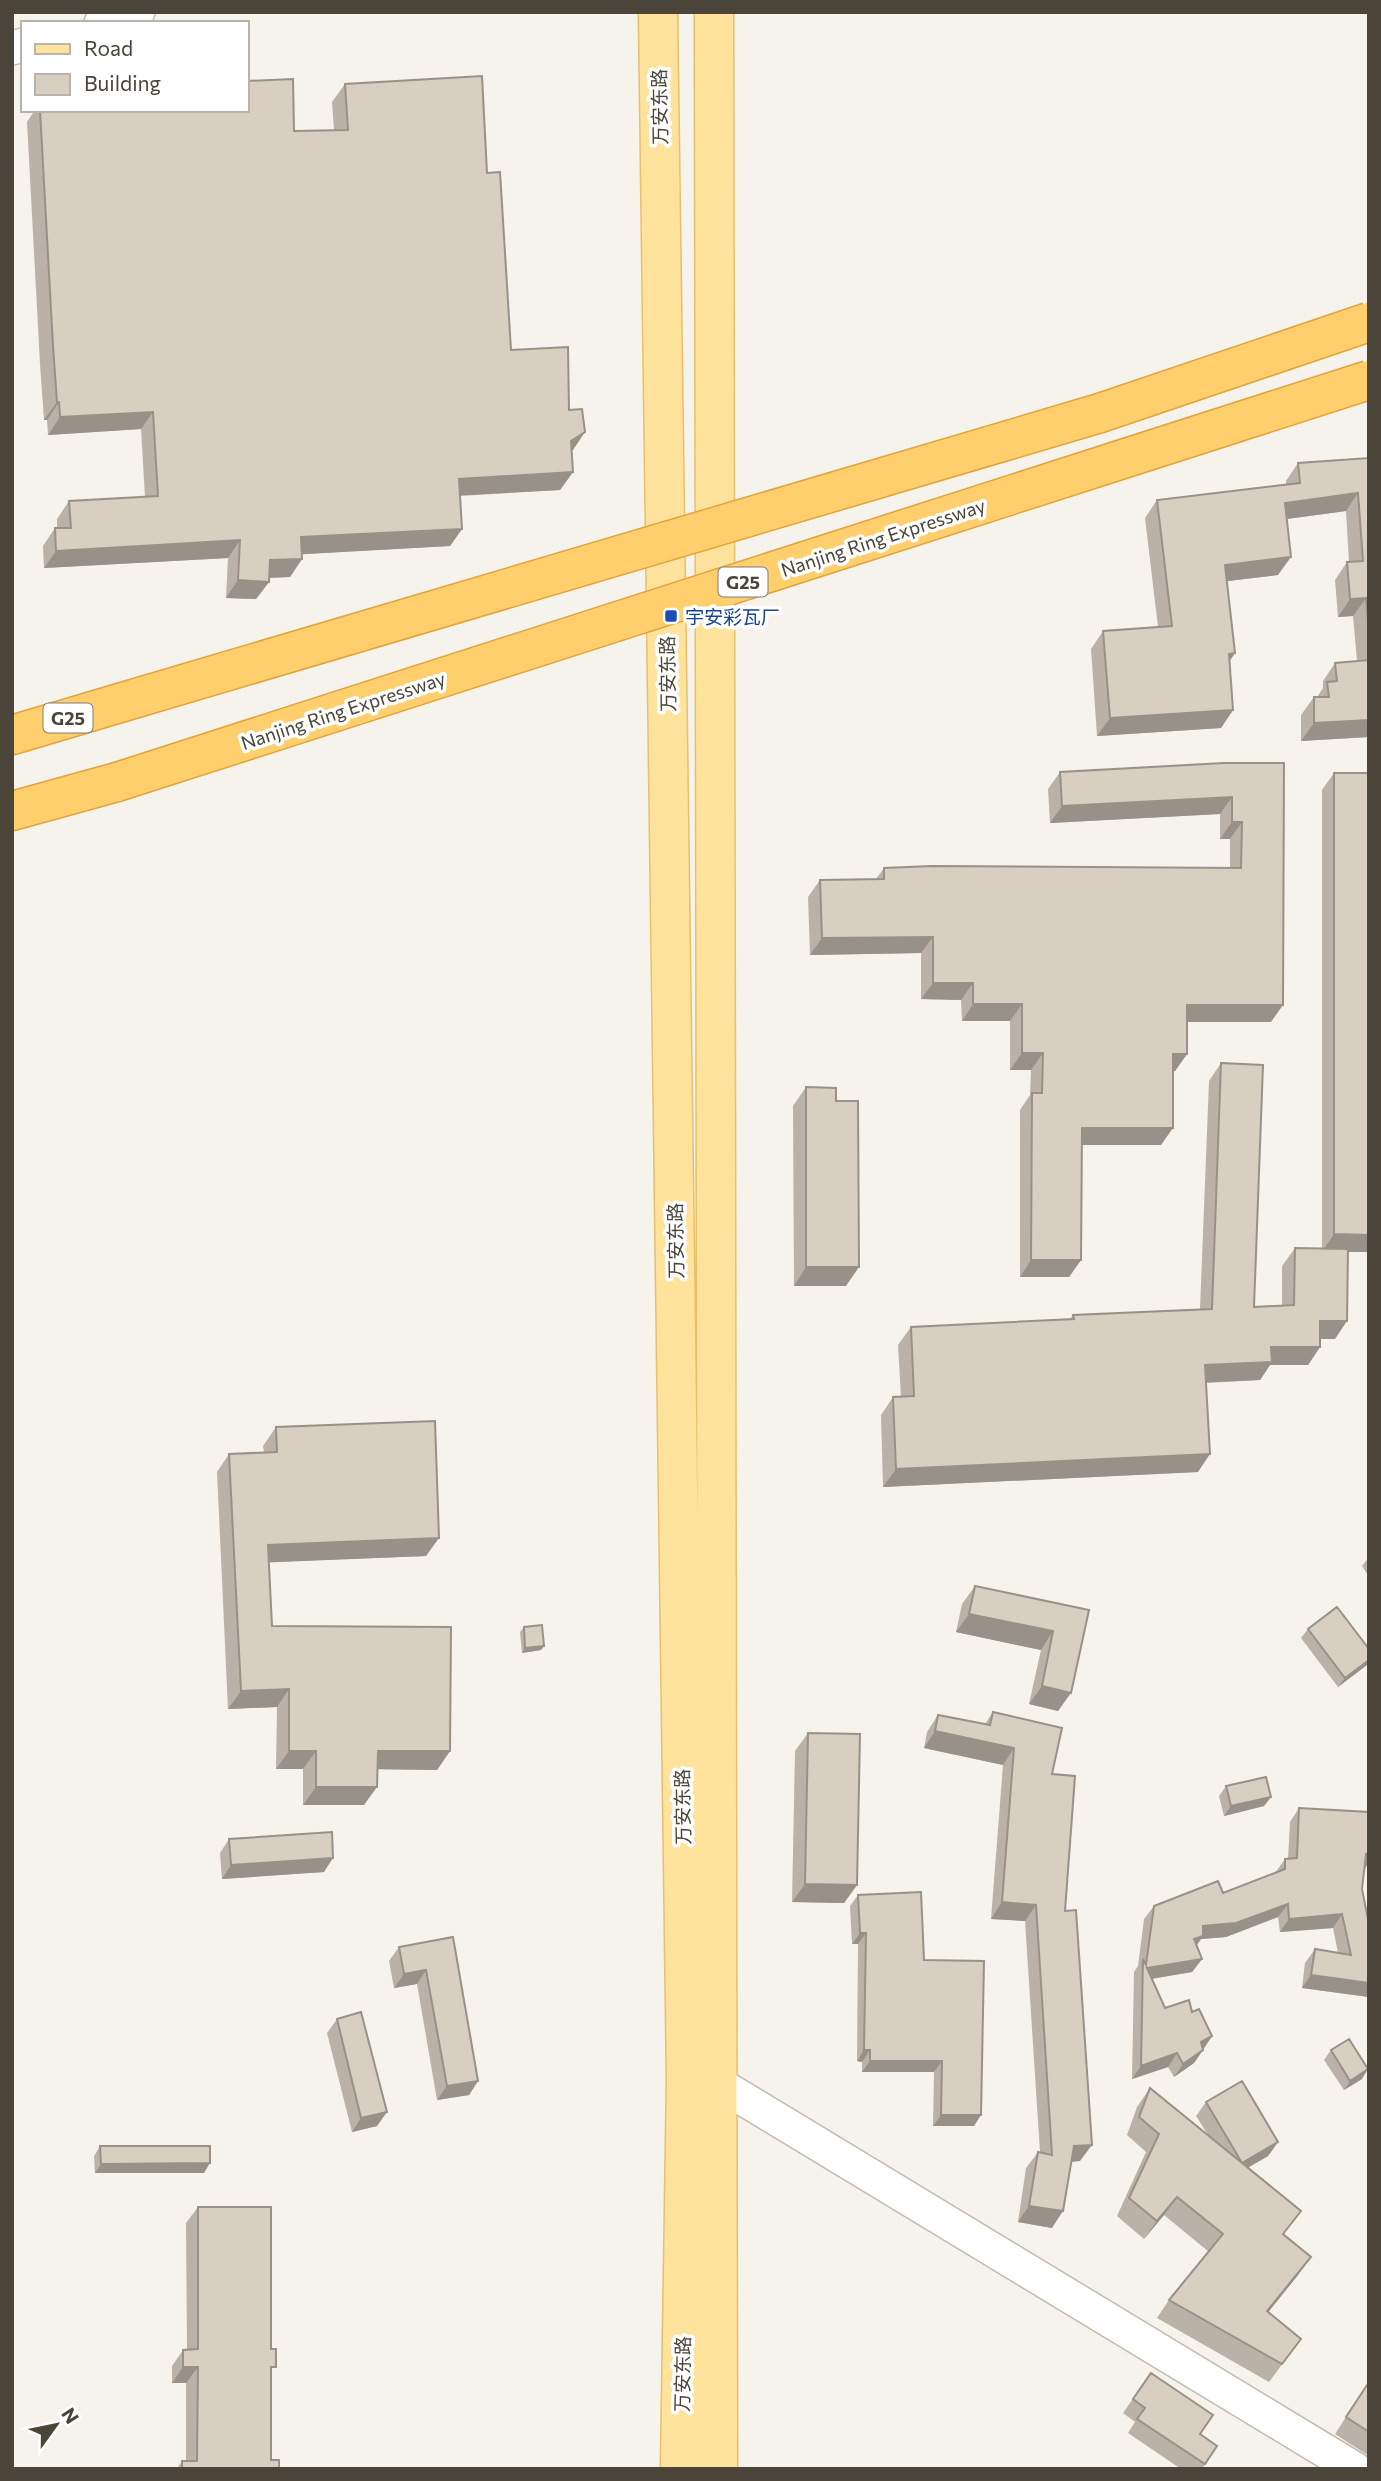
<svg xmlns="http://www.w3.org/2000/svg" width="1381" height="2481" viewBox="0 0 1381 2481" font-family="Commissioner,'Noto Sans SC',sans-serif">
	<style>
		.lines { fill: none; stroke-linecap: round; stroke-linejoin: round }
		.minor-casing { stroke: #c2bbae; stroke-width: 36 }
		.major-casing { stroke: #e6c16a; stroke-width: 41 }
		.highway-casing { stroke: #e0a43c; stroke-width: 41 }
		.minor { stroke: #fff; stroke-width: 33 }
		.major { stroke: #ffe39c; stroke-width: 38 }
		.highway { stroke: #ffcf6e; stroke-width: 38 }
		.highway-bridge-casing { stroke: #e0a43c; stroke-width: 41; stroke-linecap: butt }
		.highway-bridge { stroke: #ffcf6e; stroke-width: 38 }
		.wall { fill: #bab2a6 }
		.shaded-wall { fill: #979187 }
		.building { fill: #d8cfc1; stroke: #979187; stroke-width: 2 }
		.transit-dot { fill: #1a4fb4; stroke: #fff; stroke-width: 2.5 }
		.labels { text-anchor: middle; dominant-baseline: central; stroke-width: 7; stroke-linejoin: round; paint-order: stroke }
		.shield { fill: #fff; stroke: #817c74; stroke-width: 2 }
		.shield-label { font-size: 18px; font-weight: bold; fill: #4b4439 }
		.street-label { font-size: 19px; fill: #4b4439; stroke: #fff }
		.transit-label { font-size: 19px; fill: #164399; stroke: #fff; text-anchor: start }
	</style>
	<rect width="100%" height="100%" fill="#f6f3ec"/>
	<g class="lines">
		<defs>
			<path id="minor" d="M 101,23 L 138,12
				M 12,48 L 23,45
				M 695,2081 L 719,2084 L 1355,2469"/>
			<path id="major" d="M 658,12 L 686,2080 L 680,2469
				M 714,12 L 718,2469"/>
			<path id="highway" d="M 12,735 L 123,702
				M 12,811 L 117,782"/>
		</defs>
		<use href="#minor" class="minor-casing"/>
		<use href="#major" class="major-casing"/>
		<use href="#highway" class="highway-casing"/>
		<use href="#minor" class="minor"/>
		<use href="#major" class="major"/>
		<use href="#highway" class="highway"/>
		<defs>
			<path id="highway-bridge" d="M 123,702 L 1100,413 L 1369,322
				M 117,782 L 1369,380"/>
		</defs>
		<use href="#highway-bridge" class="highway-bridge-casing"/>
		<use href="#highway-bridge" class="highway-bridge"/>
	</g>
	<path class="wall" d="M 345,84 L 487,173 L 511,350 L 569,410 L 573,450 L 572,451 L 573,472 L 560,490 L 460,496 L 462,529 L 450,546 L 302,554 L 302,559 L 290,577 L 269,578 L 269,582 L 256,599 L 226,598 L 228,558 L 44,568 L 43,546 L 55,528 L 57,528 L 57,519 L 69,501 L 145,497 L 141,429 L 48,435 L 47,420 L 44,420 L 40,364 L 27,122 L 35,110 L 247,110 L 294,131 L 334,130 L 332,102 Z
		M 1369,458 L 1369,737 L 1301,741 L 1301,715 L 1314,697 L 1317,697 L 1323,688 L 1323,681 L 1335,663 L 1357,661 L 1353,616 L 1338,617 L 1335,580 L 1347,562 L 1349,562 L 1346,511 L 1286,519 L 1278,575 L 1227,581 L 1229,662 L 1233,710 L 1221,728 L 1097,736 L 1091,649 L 1103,631 L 1158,627 L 1145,518 L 1157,500 L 1286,484 L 1286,481 L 1298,463 Z
		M 1284,763 L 1271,1022 L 1187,1022 L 1187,1054 L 1175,1071 L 1173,1071 L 1161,1145 L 1082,1145 L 1081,1260 L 1069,1277 L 1020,1277 L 1020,1110 L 1030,1095 L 1031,1070 L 1010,1070 L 1010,1021 L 962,1021 L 961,1000 L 921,999 L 921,953 L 810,955 L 808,897 L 820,880 L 876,879 L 884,868 L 1230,867 L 1230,839 L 1220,839 L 1220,814 L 1050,823 L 1048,789 L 1060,772 Z
		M 1334,773 L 1348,1252 L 1335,1339 L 1320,1339 L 1320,1347 L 1308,1365 L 1270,1365 L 1260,1380 L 1206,1383 L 1198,1472 L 883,1487 L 881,1415 L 893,1397 L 901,1397 L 898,1345 L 911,1327 L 1070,1319 L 1073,1315 L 1200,1309 L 1209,1081 L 1221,1063 L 1254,1307 L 1282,1305 L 1282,1266 L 1295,1248 L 1322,1248 L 1322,790 Z
		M 806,1087 L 836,1101 L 846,1286 L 794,1286 L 793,1106 Z
		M 276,1427 L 426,1556 L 269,1562 L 272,1626 L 450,1751 L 437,1770 L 377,1769 L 364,1805 L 303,1805 L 303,1769 L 276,1769 L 277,1707 L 228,1709 L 217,1472 L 229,1454 L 264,1452 L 263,1446 Z
		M 1369,1557 L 1369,1577 L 1362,1566 Z
		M 975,1586 L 1089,1610 L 1058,1711 L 1029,1704 L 1041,1650 L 956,1632 L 962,1604 Z
		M 524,1627 L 544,1646 L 541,1650 L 522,1653 L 520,1632 Z
		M 1308,1629 L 1367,1665 L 1338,1687 L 1301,1638 Z
		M 993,1712 L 1052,1774 L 1065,1911 L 1080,2161 L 1072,2162 L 1052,2228 L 1018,2222 L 1026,2168 L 1038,2152 L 1040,2152 L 1025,1921 L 991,1919 L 1003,1765 L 924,1748 L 927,1732 L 938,1715 L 985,1724 Z
		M 808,1733 L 857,1885 L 844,1903 L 792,1902 L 795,1751 Z
		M 1226,1786 L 1271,1797 L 1264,1806 L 1224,1816 L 1219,1796 Z
		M 1299,1808 L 1365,1868 L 1364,1868 L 1362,1889 L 1369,1924 L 1369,1997 L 1302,1988 L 1305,1963 L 1315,1949 L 1338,1953 L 1333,1928 L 1280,1932 L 1278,1917 L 1226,1937 L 1201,1939 L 1197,1945 L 1202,1959 L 1192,1972 L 1152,1979 L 1165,2008 L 1192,2012 L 1212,2036 L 1194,2063 L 1174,2077 L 1168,2067 L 1132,2079 L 1134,1972 L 1138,1966 L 1144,1919 L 1154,1906 L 1223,1893 L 1275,1873 L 1285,1859 L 1288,1859 L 1290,1822 Z
		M 229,1839 L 324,1872 L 222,1879 L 220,1853 Z
		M 858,1895 L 924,1960 L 974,2126 L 933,2126 L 934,2072 L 862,2072 L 862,2062 L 857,2061 L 858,1944 L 852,1944 L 850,1906 Z
		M 453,1937 L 478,2081 L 469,2095 L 437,2100 L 417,1984 L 394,1988 L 389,1961 L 399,1947 Z
		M 337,2019 L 377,2126 L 352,2132 L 327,2033 Z
		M 1331,2050 L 1362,2079 L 1344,2090 L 1324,2060 Z
		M 1150,2088 L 1208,2135 L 1196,2116 L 1206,2102 L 1278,2142 L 1268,2156 L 1247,2168 L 1284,2235 L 1298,2275 L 1268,2312 L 1301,2339 L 1269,2382 L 1157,2318 L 1169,2300 L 1209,2252 L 1164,2215 L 1144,2239 L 1117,2216 L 1146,2152 L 1127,2135 L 1137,2107 Z
		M 100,2146 L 204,2173 L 95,2173 L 94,2156 Z
		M 198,2207 L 271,2374 L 271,2460 L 279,2469 L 177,2469 L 182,2461 L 186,2461 L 186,2383 L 172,2383 L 172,2366 L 183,2350 L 187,2350 L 186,2223 Z
		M 1151,2373 L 1200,2434 L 1217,2446 L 1202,2469 L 1181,2469 L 1128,2433 L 1135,2422 L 1123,2413 Z
		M 1369,2381 L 1369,2456 L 1335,2434 Z"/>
	<path class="shaded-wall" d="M 57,402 L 59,402 L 47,420 L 44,420 Z
		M 153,412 L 141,429 L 48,435 L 60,417 Z
		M 585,432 L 573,450 L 559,459 L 571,441 Z
		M 573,472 L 560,490 L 447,496 L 459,479 Z
		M 1358,493 L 1346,511 L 1272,521 L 1285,503 Z
		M 462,529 L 450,546 L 289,555 L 301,537 Z
		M 240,540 L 228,558 L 44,568 L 56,551 Z
		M 1291,557 L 1278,575 L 1212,583 L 1225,565 Z
		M 302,559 L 290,577 L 257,578 L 270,560 Z
		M 238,580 L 269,582 L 256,599 L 226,598 Z
		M 1366,598 L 1353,616 L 1338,617 L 1350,599 Z
		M 1235,653 L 1223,671 L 1229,654 Z
		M 1233,710 L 1221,728 L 1097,736 L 1110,718 Z
		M 1369,720 L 1369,737 L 1301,741 L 1314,723 Z
		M 1232,797 L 1220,814 L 1050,823 L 1062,806 Z
		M 1232,822 L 1242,822 L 1230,839 L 1220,839 Z
		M 933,937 L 921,953 L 810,955 L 822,938 Z
		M 933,983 L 973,983 L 961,1000 L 921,999 Z
		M 973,1004 L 1022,1004 L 1010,1021 L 962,1021 Z
		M 1187,1005 L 1283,1005 L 1271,1022 L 1175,1022 Z
		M 1022,1053 L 1043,1053 L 1031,1070 L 1010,1070 Z
		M 1173,1054 L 1187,1054 L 1175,1071 L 1162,1071 Z
		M 1082,1128 L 1173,1128 L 1161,1145 L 1070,1145 Z
		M 1334,1234 L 1369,1235 L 1369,1252 L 1322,1252 Z
		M 1031,1260 L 1081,1260 L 1069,1277 L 1020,1277 Z
		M 806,1267 L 859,1267 L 846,1286 L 794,1286 Z
		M 1320,1321 L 1347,1321 L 1335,1339 L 1308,1339 Z
		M 1271,1347 L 1320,1347 L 1308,1365 L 1270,1365 L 1260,1380 L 1193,1383 L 1205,1365 Z
		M 1210,1454 L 1198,1472 L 883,1487 L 896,1469 Z
		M 439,1538 L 426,1556 L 255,1563 L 268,1545 Z
		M 969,1614 L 1053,1631 L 1041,1650 L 956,1632 Z
		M 544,1646 L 541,1650 L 522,1653 L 525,1648 Z
		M 1369,1660 L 1369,1663 L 1367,1665 L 1338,1687 L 1345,1678 Z
		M 1042,1686 L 1071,1693 L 1058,1711 L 1029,1704 Z
		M 289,1689 L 277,1707 L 228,1709 L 241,1691 Z
		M 935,1731 L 1014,1748 L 1003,1765 L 924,1748 Z
		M 289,1751 L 316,1751 L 303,1769 L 276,1769 Z
		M 378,1751 L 450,1751 L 437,1770 L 365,1769 Z
		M 316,1787 L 377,1787 L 364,1805 L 303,1805 Z
		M 1271,1797 L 1264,1806 L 1224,1816 L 1231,1806 Z
		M 1366,1854 L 1369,1854 L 1369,1863 L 1365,1868 L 1356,1868 Z
		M 333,1858 L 324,1872 L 222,1879 L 231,1865 Z
		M 805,1884 L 857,1885 L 844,1903 L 792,1902 Z
		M 1002,1902 L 1036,1905 L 1025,1921 L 991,1919 Z
		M 1288,1904 L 1278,1917 L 1226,1937 L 1201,1939 L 1193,1950 L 1194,1940 L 1203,1926 Z
		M 1342,1914 L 1333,1928 L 1280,1932 L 1289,1919 Z
		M 860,1933 L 866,1933 L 858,1944 L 852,1944 Z
		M 1202,1959 L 1192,1972 L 1143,1980 L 1147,1968 Z
		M 426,1970 L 417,1984 L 394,1988 L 404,1974 Z
		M 1311,1975 L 1369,1983 L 1369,1997 L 1302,1988 Z
		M 1212,2036 L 1203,2050 L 1201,2042 Z
		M 864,2050 L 870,2050 L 862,2062 L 857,2061 Z
		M 1203,2050 L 1194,2063 L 1174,2077 L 1183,2064 Z
		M 1177,2053 L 1168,2067 L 1132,2079 L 1141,2066 Z
		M 870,2061 L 942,2061 L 934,2072 L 862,2072 Z
		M 1368,2069 L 1362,2079 L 1344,2090 L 1350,2081 Z
		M 478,2081 L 469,2095 L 437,2100 L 447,2086 Z
		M 387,2112 L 377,2126 L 352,2132 L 361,2118 Z
		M 941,2115 L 981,2115 L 974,2126 L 933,2126 Z
		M 1278,2142 L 1268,2156 L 1232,2177 L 1242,2163 Z
		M 1092,2145 L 1080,2161 L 1063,2162 L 1074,2146 Z
		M 210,2163 L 204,2173 L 95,2173 L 101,2164 Z
		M 1177,2197 L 1164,2215 L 1144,2239 L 1157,2221 Z
		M 1029,2206 L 1063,2211 L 1052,2228 L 1018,2222 Z
		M 1311,2257 L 1298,2275 L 1254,2330 L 1267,2311 Z
		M 183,2367 L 198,2367 L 186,2383 L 172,2383 Z"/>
	<path class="building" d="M 482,76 L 487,173 L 500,172 L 511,350 L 568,347 L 569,410 L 582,409 L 585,432 L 571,441 L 573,472 L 459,479 L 462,529 L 301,537 L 302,559 L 270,560 L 269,582 L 238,580 L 240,540 L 56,551 L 55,528 L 71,528 L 69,501 L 158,496 L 153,412 L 60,417 L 59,402 L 57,402 L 53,346 L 40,110 L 247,110 L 247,81 L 293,79 L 294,131 L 348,130 L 345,84 Z
		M 1369,458 L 1369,631 L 1366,598 L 1350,599 L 1347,562 L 1363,561 L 1358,493 L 1285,503 L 1291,557 L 1225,565 L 1235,653 L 1229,654 L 1233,710 L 1110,718 L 1103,631 L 1172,626 L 1157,500 L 1300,483 L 1298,463 Z
		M 1369,660 L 1369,720 L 1314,723 L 1314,697 L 1329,697 L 1327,682 L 1337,681 L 1335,663 Z
		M 1224,763 L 1284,763 L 1283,1005 L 1187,1005 L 1187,1054 L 1173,1054 L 1173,1128 L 1082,1128 L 1081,1260 L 1031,1260 L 1032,1093 L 1042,1093 L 1043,1053 L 1022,1053 L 1022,1004 L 973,1004 L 973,983 L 933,983 L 933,937 L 822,938 L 820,880 L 884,879 L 884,868 L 932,866 L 1241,868 L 1242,822 L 1232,822 L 1232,797 L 1062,806 L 1060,772 Z
		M 1334,773 L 1369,773 L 1369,1235 L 1334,1234 Z
		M 1221,1063 L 1263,1065 L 1254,1307 L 1294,1305 L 1295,1248 L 1348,1249 L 1347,1321 L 1320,1321 L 1320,1347 L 1271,1347 L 1272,1362 L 1205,1365 L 1210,1454 L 896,1469 L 893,1397 L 914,1396 L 911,1327 L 1074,1319 L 1073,1315 L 1212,1309 Z
		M 806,1087 L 836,1088 L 836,1101 L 858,1101 L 859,1267 L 806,1267 Z
		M 435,1421 L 439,1538 L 268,1545 L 272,1626 L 451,1627 L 450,1751 L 378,1751 L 377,1787 L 316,1787 L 316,1751 L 289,1751 L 289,1689 L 241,1691 L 229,1454 L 277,1452 L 276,1427 Z
		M 975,1586 L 1089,1610 L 1071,1693 L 1042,1686 L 1053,1631 L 969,1614 Z
		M 1337,1607 L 1369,1649 L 1369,1660 L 1345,1678 L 1308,1629 Z
		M 542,1625 L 544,1646 L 525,1648 L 524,1627 Z
		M 993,1712 L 1062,1728 L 1052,1774 L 1075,1776 L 1065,1911 L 1076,1910 L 1092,2145 L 1074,2146 L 1063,2211 L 1029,2206 L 1038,2152 L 1052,2155 L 1036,1905 L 1002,1902 L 1014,1748 L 935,1731 L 938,1715 L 990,1725 Z
		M 808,1733 L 860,1734 L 857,1885 L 805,1884 Z
		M 1266,1777 L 1271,1797 L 1231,1806 L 1226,1786 Z
		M 1299,1808 L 1369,1812 L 1369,1854 L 1366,1854 L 1362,1889 L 1369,1924 L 1369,1983 L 1311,1975 L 1315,1949 L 1351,1955 L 1342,1914 L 1289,1919 L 1288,1904 L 1236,1923 L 1203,1926 L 1203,1936 L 1194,1939 L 1202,1959 L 1147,1968 L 1165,2008 L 1189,2000 L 1192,2012 L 1199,2009 L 1212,2036 L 1201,2042 L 1203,2050 L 1183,2064 L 1177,2053 L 1141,2066 L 1143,1959 L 1146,1965 L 1154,1906 L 1218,1881 L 1223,1893 L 1285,1869 L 1285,1859 L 1297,1858 Z
		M 332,1832 L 333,1858 L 231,1865 L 229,1839 Z
		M 921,1892 L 924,1960 L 984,1961 L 981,2115 L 941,2115 L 942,2061 L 870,2061 L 870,2050 L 864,2050 L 866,1933 L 860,1933 L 858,1895 Z
		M 453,1937 L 478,2081 L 447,2086 L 426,1970 L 404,1974 L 399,1947 Z
		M 361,2012 L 387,2112 L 361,2118 L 337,2019 Z
		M 1349,2039 L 1368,2069 L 1350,2081 L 1331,2050 Z
		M 1242,2081 L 1278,2142 L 1242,2163 L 1206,2102 Z
		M 1150,2088 L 1301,2211 L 1283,2234 L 1311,2257 L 1267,2311 L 1301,2339 L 1282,2364 L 1169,2300 L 1223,2234 L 1177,2197 L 1157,2221 L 1129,2198 L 1159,2134 L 1139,2117 Z
		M 100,2146 L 210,2146 L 210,2163 L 101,2164 Z
		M 198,2207 L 271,2207 L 271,2349 L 276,2349 L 276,2367 L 271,2367 L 271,2460 L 279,2460 L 279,2469 L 182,2469 L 182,2461 L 197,2461 L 198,2367 L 183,2367 L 183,2350 L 198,2349 Z
		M 1151,2373 L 1213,2415 L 1200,2434 L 1217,2446 L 1205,2464 L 1137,2419 L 1145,2408 L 1133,2399 Z
		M 1369,2382 L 1369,2432 L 1346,2417 Z"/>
	<rect class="transit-dot" x="664" y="609" width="14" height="14" rx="3.5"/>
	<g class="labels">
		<g class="shield">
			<rect x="718.5" y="567.5" width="49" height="29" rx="5"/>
			<rect x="43.5" y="703.5" width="49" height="29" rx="5"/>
		</g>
		<g class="shield-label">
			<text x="743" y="582">G25</text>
			<text x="68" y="718">G25</text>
		</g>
		<g class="street-label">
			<text transform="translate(659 107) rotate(-91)">万安东路</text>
			<text transform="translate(883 537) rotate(-18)">Nanjing Ring Expressway</text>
			<text transform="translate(667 674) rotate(-91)">万安东路</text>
			<text transform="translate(343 710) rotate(-18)">Nanjing Ring Expressway</text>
			<text transform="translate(675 1241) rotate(-91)">万安东路</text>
			<text transform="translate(682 1807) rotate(-91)">万安东路</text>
			<text transform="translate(682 2374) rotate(-89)">万安东路</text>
		</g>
		<g class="transit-label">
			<text x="685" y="616">宇安彩瓦厂</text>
		</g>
	</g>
	<rect width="1381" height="2481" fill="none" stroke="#4b4439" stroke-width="28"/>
	<rect x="21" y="21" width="228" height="91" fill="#ffffff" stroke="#b7b4b0" stroke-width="2"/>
	<rect x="35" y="44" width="35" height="10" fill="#ffe39c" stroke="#b7b4b0" stroke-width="2"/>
	<text x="84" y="56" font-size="21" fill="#4b4439">Road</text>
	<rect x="35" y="74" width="35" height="21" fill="#d8cfc1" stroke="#b7b4b0" stroke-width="2"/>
	<text x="84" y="91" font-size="21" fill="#4b4439">Building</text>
	<g transform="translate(56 2425) rotate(57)" stroke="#ffffff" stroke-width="5" paint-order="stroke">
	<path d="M0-5L12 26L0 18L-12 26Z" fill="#4b4439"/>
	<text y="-10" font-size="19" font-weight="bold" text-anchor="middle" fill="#4b4439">N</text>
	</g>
</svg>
